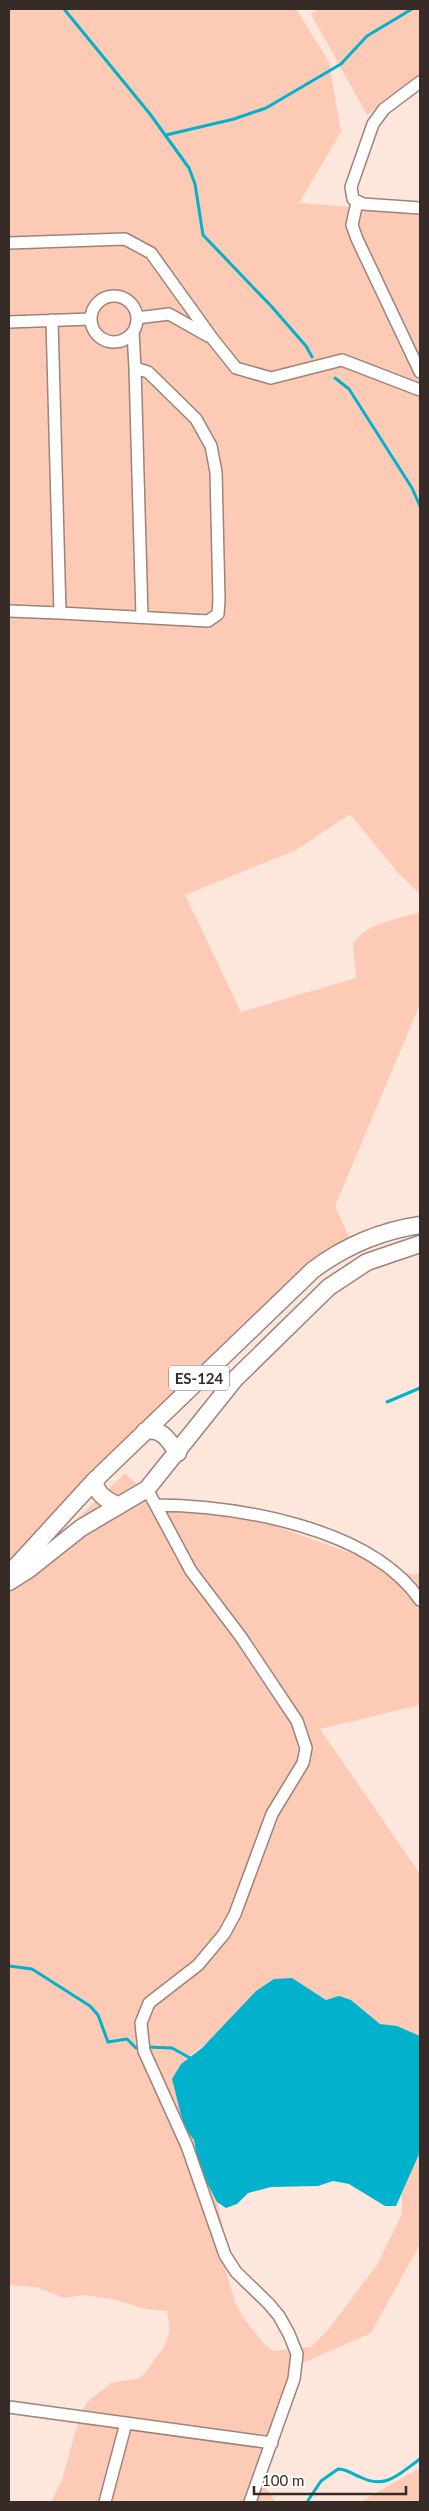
<svg xmlns="http://www.w3.org/2000/svg" width="429" height="2511" viewBox="0 0 429 2511" font-family="Lato,sans-serif">
	<style>
		.green { fill: #fdcab5 }
		.water { fill: #02b2cd }
		.lines { fill: none; stroke-linecap: round; stroke-linejoin: round }
		.stream { stroke: #02b2cd; stroke-width: 3 }
		.street-casing { stroke: #9d8379; stroke-width: 14 }
		.primary-casing { stroke: #9d8379; stroke-width: 19 }
		.street { stroke: #fff; stroke-width: 11 }
		.primary { stroke: #fff; stroke-width: 16 }
		.labels { text-anchor: middle; dominant-baseline: central; stroke-width: 5; stroke-linejoin: round; paint-order: stroke }
		.shield { fill: #fff; stroke: #726b68; stroke-width: 1 }
		.shield-label { font-size: 15px; font-weight: bold; fill: #362b27 }
	</style>
	<rect width="100%" height="100%" fill="#fde7dd"/>
	<path class="green" d="M 9,9 L 296,9 L 329,62 L 341,132 L 299,203 L 420,212 L 420,894 L 398,873 L 350,814 L 296,850 L 185,895 L 241,1012 L 356,978 L 353,943 C 369,922 396,920 420,912 L 420,1004 L 335,1206 L 351,1241 L 9,1559 Z
		M 319,9 L 420,9 L 420,75 L 367,115 L 311,14 Z
		M 125,1473 L 147,1494 L 157,1498 L 234,1511 L 397,1570 L 415,1575 L 420,1572 L 420,1705 L 320,1729 L 420,1874 L 420,2036 L 397,2026 L 380,2024 L 351,2000 L 326,2000 L 292,1978 L 192,2054 L 181,2064 L 173,2079 L 186,2130 L 194,2140 L 197,2159 L 217,2201 L 224,2233 L 223,2262 L 236,2305 L 245,2320 L 266,2346 L 274,2351 L 311,2347 L 328,2330 L 377,2265 L 402,2214 L 402,2193 L 420,2152 L 420,2244 L 371,2333 L 296,2366 L 256,2474 L 276,2502 L 51,2502 L 62,2480 L 79,2419 L 87,2402 L 111,2383 L 141,2378 L 164,2347 L 170,2331 L 167,2311 L 145,2309 L 112,2299 L 84,2295 L 64,2298 L 36,2287 L 9,2285 L 9,1584 Z
		M 420,2468 L 420,2502 L 360,2502 Z"/>
	<path class="water" d="M 292,1978 L 326,2000 L 339,1996 L 351,2000 L 380,2024 L 397,2026 L 420,2036 L 420,2152 L 396,2206 L 385,2206 L 349,2184 L 333,2181 L 318,2186 L 271,2187 L 248,2193 L 237,2204 L 226,2208 L 217,2202 L 206,2181 L 197,2159 L 194,2140 L 186,2130 L 182,2119 L 172,2079 L 181,2064 L 202,2048 L 256,1991 L 274,1979 Z"/>
	<g class="lines">
		<path class="stream" d="M 64,9 L 150,114 L 189,168 L 195,184 L 203,235 L 272,307 L 306,346 L 312,357
			M 166,135 L 234,119 L 266,108 L 341,64 L 367,36 L 412,9
			M 335,378 L 349,389 L 412,488 L 420,506
			M 387,1402 L 420,1388
			M 9,1966 L 32,1969 L 90,2006 L 98,2015 L 108,2042 L 127,2039 L 136,2048 L 140,2047
			M 147,2047 L 172,2048 L 192,2059
			M 307,2502 L 321,2481 L 338,2469 C 346,2469 353,2474 360,2477 C 386,2490 399,2474 420,2459"/>
		<defs>
			<path id="street" d="M 420,82 L 384,109 L 373,124 L 351,187 L 353,199 L 363,204 L 420,208
				M 357,202 L 352,225 L 357,239 L 420,372
				M 9,243 L 125,239 L 151,253 L 212,338 L 236,368 L 271,378 L 342,360 L 420,390
				M91 319a23 23 0 1 1 46 0a23 23 0 1 1-46 0Z
				M 137,318 L 169,314 L 208,336
				M 9,322 L 91,319
				M 133,332 L 135,368
				M 9,611 L 60,613 L 52,320
				M 60,613 L 208,621 L 218,614 L 219,600 L 216,472 L 211,446 L 196,419 L 148,372 L 135,368 L 142,617
				M 147,1489 L 191,1571 L 241,1637 L 297,1721 L 306,1748 L 303,1763 L 272,1814 L 235,1914 L 224,1934 L 198,1965 L 149,2003 L 141,2023 L 144,2051 L 187,2146 L 225,2255 L 236,2272 L 269,2304 L 279,2316 L 289,2334 L 297,2354 L 294,2379 L 250,2502
				M 156,1505 C 238,1506 370,1527 420,1600
				M 9,2407 L 272,2443
				M 105,2502 L 126,2423"/>
			<path id="primary" d="M 145,1431 C 163,1428 168,1440 178,1453
				M 95,1480 C 95,1494 107,1500 119,1506
				M 9,1574 L 95,1480 L 313,1270 C 345,1246 380,1231 420,1225
				M 9,1582 L 28,1570 L 81,1528 L 147,1489 L 235,1379 L 329,1287 L 367,1262 L 420,1244"/>
		</defs>
		<use href="#street" class="street-casing"/>
		<use href="#primary" class="primary-casing"/>
		<use href="#street" class="street"/>
		<use href="#primary" class="primary"/>
	</g>
	<g class="labels">
		<rect class="shield" x="169" y="1365.5" width="60" height="25" rx="4"/>
		<g class="shield-label">
			<text x="199" y="1378">ES-124</text>
		</g>
	</g>
	<rect width="429" height="2511" fill="none" stroke="#362b27" stroke-width="20"/>
	<path d="M254 2486v8h152v-8" fill="none" stroke="#362b27" stroke-width="2.5"/>
	<text x="262" y="2486" font-size="15" fill="#362b27" stroke="#ffffff" stroke-width="4" paint-order="stroke">100 m</text>
</svg>
